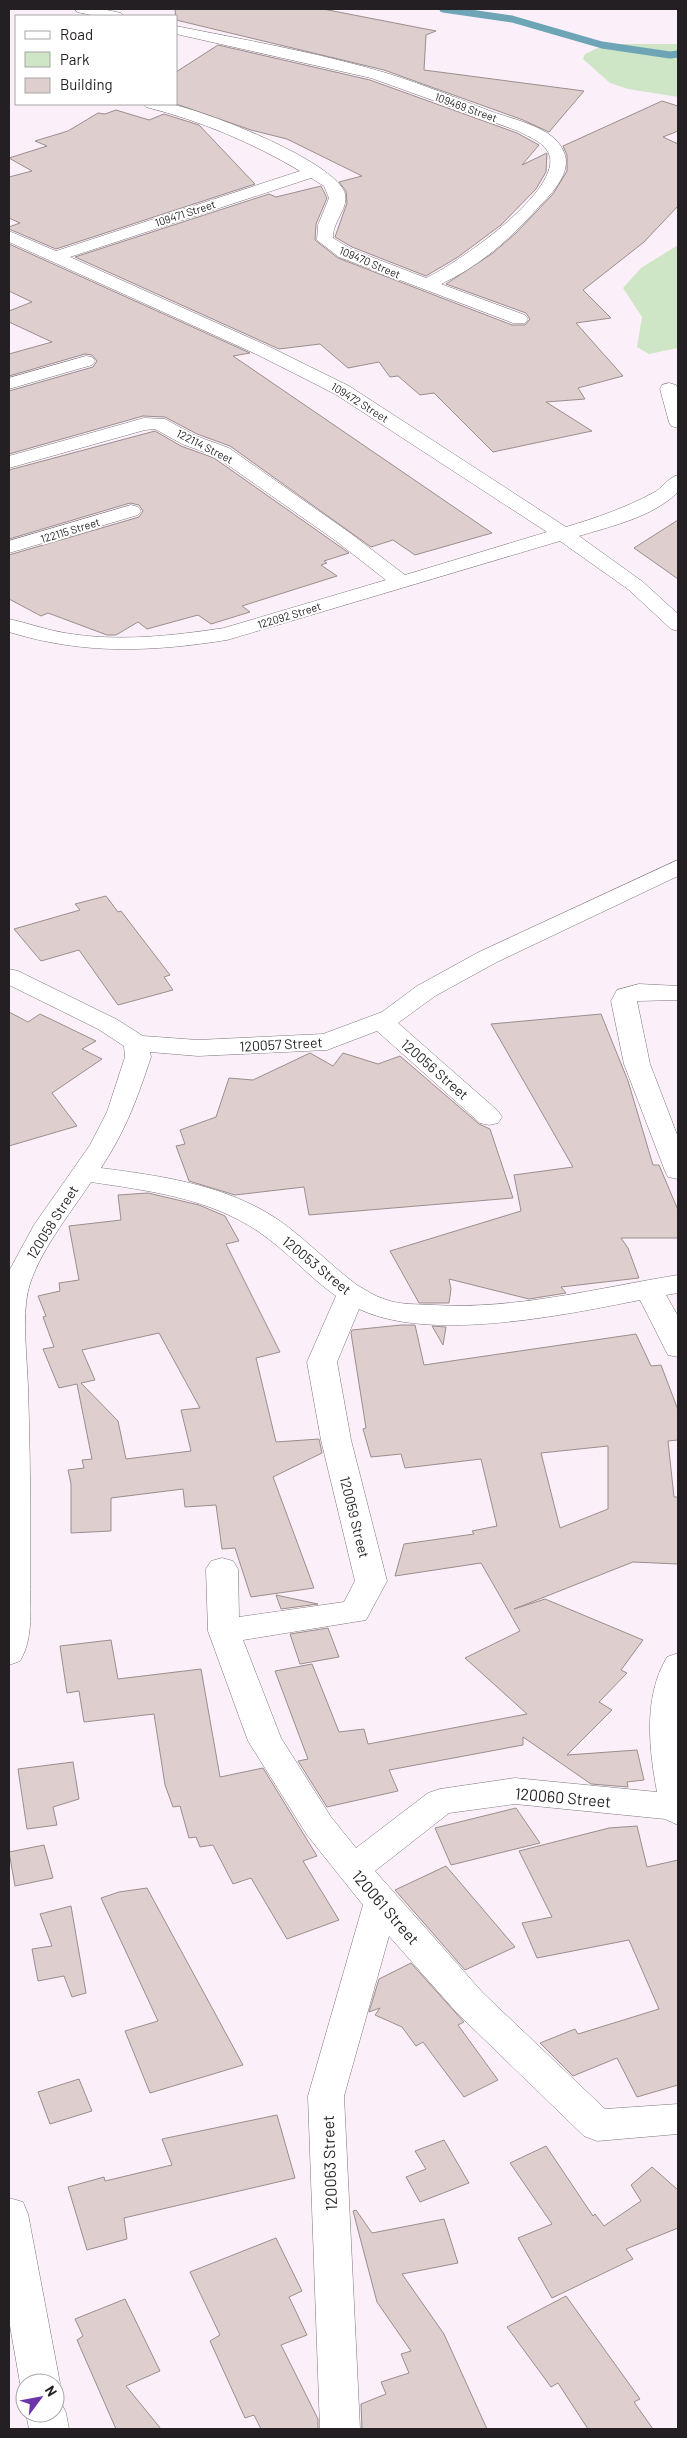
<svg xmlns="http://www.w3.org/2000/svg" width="687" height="2438" viewBox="0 0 687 2438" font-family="Barlow,sans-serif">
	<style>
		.green { fill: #cfe6c6 }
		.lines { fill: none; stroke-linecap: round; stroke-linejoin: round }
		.stream { stroke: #6da4b6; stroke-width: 7 }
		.building { fill: #dececd; stroke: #9c8e8d; fill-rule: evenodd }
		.minor-casing { stroke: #7d747d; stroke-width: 1 }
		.minor { fill: #fff; fill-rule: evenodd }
		.labels { text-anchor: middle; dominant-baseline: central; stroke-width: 4; stroke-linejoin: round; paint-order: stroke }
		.far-street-label { font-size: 11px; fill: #231f23; stroke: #fff }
		.street-label { font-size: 14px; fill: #231f23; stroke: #fff }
		.near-street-label { font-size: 16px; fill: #231f23; stroke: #fff }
	</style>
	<rect width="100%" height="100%" fill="#fbf0fa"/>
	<path class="green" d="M 606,44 L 678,44 L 678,97 L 628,89 L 610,83 L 583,59 L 585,54 Z
		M 678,245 L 678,348 L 649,354 L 637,347 L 642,317 L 623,288 L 641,268 Z"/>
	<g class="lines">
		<path class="stream" d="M 443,9 L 512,19 L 602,45 L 670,55 L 678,54"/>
	</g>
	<path class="building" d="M 175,9 L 323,9 L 436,31 L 426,35 L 424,70 L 584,91 L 549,132 L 523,120 L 384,70 L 176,20 Z
		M 218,45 L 370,80 L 517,133 L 539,145 L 522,165 L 547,153 L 546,172 L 536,189 L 501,225 L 458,257 L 426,276 L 352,247 L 335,237 L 347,203 L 346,191 L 339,182 L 362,176 L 287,139 L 251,130 L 176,104 L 176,72 Z
		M 662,101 L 678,106 L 678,131 L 663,137 L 678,144 L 678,206 L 644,242 L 583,290 L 611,318 L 576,323 L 623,376 L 578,388 L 585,399 L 546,402 L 592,431 L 493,452 L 434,393 L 420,395 L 398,376 L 390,377 L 379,362 L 348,368 L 320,344 L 279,349 L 75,257 L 269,194 L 276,197 L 321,186 L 327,198 L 316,224 L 315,240 L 338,258 L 512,325 L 525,325 L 530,319 L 526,313 L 446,284 L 493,253 L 516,233 L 553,194 L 567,171 L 567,155 L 563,146 Z
		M 116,110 L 149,120 L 164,114 L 199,125 L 255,184 L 56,249 L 9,229 L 9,227 L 20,223 L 9,218 L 9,177 L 32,171 L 9,158 L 47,146 L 35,141 L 68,131 L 98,113 L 105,114 Z
		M 9,244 L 250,353 L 233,356 L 492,533 L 415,555 L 393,540 L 371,547 L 230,446 L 197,434 L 165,417 L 143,416 L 9,454 L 9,391 L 93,367 L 97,361 L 92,355 L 85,354 L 9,376 L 9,354 L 52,342 L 9,322 L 9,311 L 32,302 L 9,291 Z
		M 155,431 L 181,446 L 214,458 L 349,553 L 324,561 L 327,563 L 321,565 L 337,576 L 242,606 L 250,612 L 211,624 L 198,615 L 147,629 L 138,622 L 116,635 L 107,635 L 48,613 L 41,616 L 9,599 L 9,555 L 139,517 L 143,511 L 139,505 L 130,503 L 9,539 L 9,470 Z
		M 678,520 L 678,579 L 634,548 Z
		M 106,896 L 118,912 L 121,911 L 170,975 L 164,977 L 173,990 L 118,1005 L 79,950 L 41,961 L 14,929 L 80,910 L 75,904 Z
		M 9,1012 L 28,1022 L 40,1014 L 96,1041 L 82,1049 L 102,1059 L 52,1093 L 77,1126 L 9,1146 Z
		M 601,1014 L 628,1081 L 653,1165 L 659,1165 L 678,1210 L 678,1238 L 621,1238 L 628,1248 L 639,1278 L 561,1287 L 566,1293 L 529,1299 L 449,1279 L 451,1289 L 449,1303 L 419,1303 L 390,1251 L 521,1211 L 514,1175 L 573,1167 L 491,1024 Z
		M 310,1053 L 333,1066 L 343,1053 L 378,1064 L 400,1056 L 479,1124 L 490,1129 L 513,1198 L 309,1215 L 304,1187 L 235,1195 L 189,1181 L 176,1146 L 185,1144 L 180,1130 L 216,1117 L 229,1078 L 253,1080 Z
		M 148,1193 L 199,1205 L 225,1216 L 239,1241 L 226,1244 L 280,1352 L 256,1358 L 276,1442 L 319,1439 L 322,1453 L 273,1477 L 314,1588 L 251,1597 L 235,1548 L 222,1549 L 216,1505 L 185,1507 L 183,1489 L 111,1498 L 111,1531 L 71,1533 L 71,1484 L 68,1470 L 84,1468 L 82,1460 L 92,1459 L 77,1384 L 59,1388 L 43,1349 L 54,1347 L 43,1317 L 46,1316 L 38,1296 L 60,1291 L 59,1283 L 79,1280 L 69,1226 L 121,1220 L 118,1195 ZM 159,1333 L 200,1408 L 181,1410 L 191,1451 L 126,1459 L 118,1421 L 81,1383 L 95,1380 L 82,1350 Z
		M 401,1325 L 415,1325 L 424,1365 L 636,1334 L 651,1366 L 661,1365 L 678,1410 L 678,1440 L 668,1441 L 674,1497 L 678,1497 L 678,1564 L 633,1562 L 514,1609 L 545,1599 L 643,1640 L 621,1670 L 627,1673 L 599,1702 L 612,1710 L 567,1755 L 637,1750 L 644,1780 L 627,1782 L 628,1787 L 591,1784 L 523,1737 L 523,1745 L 389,1770 L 398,1791 L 327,1807 L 298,1761 L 308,1759 L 275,1671 L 312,1664 L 339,1732 L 364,1729 L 368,1744 L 527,1714 L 465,1658 L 520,1631 L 481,1563 L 395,1576 L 404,1544 L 474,1534 L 472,1531 L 497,1526 L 481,1459 L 405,1468 L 401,1454 L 371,1457 L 363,1429 L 366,1428 L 351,1333 L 352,1330 ZM 608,1446 L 608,1509 L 560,1528 L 541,1453 Z
		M 432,1326 L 446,1327 L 443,1345 Z
		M 276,1595 L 318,1604 L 281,1609 Z
		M 328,1628 L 339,1657 L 300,1664 L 290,1634 Z
		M 111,1640 L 118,1679 L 201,1669 L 220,1777 L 263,1768 L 317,1856 L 303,1861 L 339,1920 L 287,1939 L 251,1878 L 233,1884 L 213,1845 L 200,1847 L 196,1837 L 189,1838 L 180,1806 L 173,1807 L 165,1785 L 154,1714 L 84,1722 L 79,1691 L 67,1693 L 60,1646 Z
		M 73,1762 L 79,1799 L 53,1807 L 57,1825 L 27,1829 L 18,1769 Z
		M 516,1808 L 540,1843 L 451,1865 L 435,1828 Z
		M 637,1826 L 647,1867 L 678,1860 L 678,2085 L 637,2097 L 617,2058 L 573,2076 L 540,2043 L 575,2029 L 578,2034 L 659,2009 L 629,1940 L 537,1958 L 522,1923 L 552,1917 L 519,1851 L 609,1828 Z
		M 44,1845 L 53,1878 L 15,1886 L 9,1852 Z
		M 446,1866 L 515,1947 L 465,1970 L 395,1890 Z
		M 147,1888 L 243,2065 L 150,2093 L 125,2031 L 158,2021 L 101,1898 L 119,1892 Z
		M 71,1906 L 86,1993 L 72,1997 L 64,1976 L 38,1981 L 32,1949 L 52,1946 L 40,1914 Z
		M 411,1963 L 464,2022 L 458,2025 L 498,2080 L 464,2097 L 423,2042 L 416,2046 L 402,2027 L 375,2015 L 380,2008 L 369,2012 L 379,1979 Z
		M 79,2079 L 92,2111 L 50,2124 L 38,2092 Z
		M 277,2115 L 295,2178 L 124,2218 L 127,2239 L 87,2250 L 68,2187 L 104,2177 L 105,2181 L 172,2165 L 162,2139 Z
		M 444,2140 L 469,2183 L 420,2202 L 406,2177 L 426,2169 L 415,2151 Z
		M 546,2146 L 593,2216 L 595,2214 L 604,2226 L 641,2201 L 631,2185 L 652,2167 L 678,2190 L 678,2228 L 626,2249 L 633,2259 L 552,2298 L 518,2238 L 552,2224 L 510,2163 Z
		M 356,2210 L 372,2233 L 444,2219 L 458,2263 L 402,2274 L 444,2334 L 487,2429 L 362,2429 L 361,2404 L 386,2394 L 381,2382 L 409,2373 L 401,2354 L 411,2351 L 377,2302 L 353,2211 Z
		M 276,2238 L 302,2291 L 289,2297 L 307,2335 L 281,2345 L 318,2419 L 318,2429 L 261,2429 L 254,2415 L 245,2418 L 210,2341 L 220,2335 L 190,2272 Z
		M 566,2296 L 640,2399 L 634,2402 L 653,2429 L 588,2429 L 558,2383 L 551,2387 L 507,2327 Z
		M 125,2299 L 160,2371 L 126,2386 L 161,2429 L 116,2429 L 77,2340 L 83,2336 L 75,2319 Z"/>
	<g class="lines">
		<defs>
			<path id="minor" d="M 75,9 L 102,9 L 121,13 L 123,16 L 96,16 L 77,12 Z
				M 176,26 C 245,40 315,52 383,72 C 419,83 454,97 490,111 C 514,120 557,127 565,155 C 571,176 548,197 536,210 C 509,240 478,267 441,284 L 525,315 L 528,319 L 525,323 L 513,323 L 339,257 L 317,240 L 318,225 L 329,198 L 324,186 L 311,178 L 70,257 L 270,347 L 349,386 L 566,527 C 596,518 625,508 653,493 C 663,488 667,478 678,475 L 678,492 C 653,517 612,526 579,536 L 643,582 L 678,614 L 678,631 L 671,629 L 629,590 L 560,541 L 227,640 C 150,652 84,655 9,632 L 9,619 C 28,623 46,630 65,633 C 118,642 171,636 224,628 L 386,580 L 336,541 L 215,456 L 182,444 L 155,429 L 145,430 L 9,468 L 9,456 L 144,418 L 165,419 L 196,436 L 229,448 L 350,533 L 405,575 L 547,532 L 335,394 L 258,355 L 9,242 L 9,231 L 56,251 L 300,171 C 251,142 201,121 146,107 L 143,104 C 152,104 162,103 170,104 C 206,111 329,159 344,191 C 351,207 332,221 333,238 L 351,249 L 426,278 C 456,264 557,195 550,157 C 547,143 529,137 518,131 L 371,78 L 176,34 Z
				M 86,356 L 92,357 L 95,361 L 92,365 L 9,389 L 9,378 Z
				M 669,383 L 676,385 L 678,389 L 678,428 L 671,426 L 669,422 L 660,389 L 662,385 Z
				M 131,505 L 138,507 L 141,511 L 138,515 L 9,553 L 9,541 Z
				M 678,860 L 678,876 L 497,962 L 435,996 L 398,1023 L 498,1111 L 502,1117 L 498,1123 L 489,1125 L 480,1123 L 377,1031 L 327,1050 L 198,1056 L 150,1052 L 151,1057 C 137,1099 126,1130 101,1168 C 162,1176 228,1185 280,1221 C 307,1240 330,1265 357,1285 C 366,1290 374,1296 384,1299 C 399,1305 417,1304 433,1305 C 516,1310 597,1288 678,1275 L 678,1293 L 666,1295 L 678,1316 L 678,1357 L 668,1355 L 640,1300 C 564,1315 430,1343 359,1309 L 337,1362 L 351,1440 L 387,1581 L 366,1620 L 243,1640 L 281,1738 L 331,1817 L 356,1848 L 428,1793 L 440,1789 L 515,1778 L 657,1792 C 649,1749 643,1697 667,1657 L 678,1653 L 678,1825 L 665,1819 L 515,1804 L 449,1813 L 375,1871 L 483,1993 L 605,2109 L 678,2104 L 678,2134 L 597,2141 L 584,2136 L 457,2013 L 389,1936 L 344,2096 L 360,2429 L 320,2429 L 308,2096 L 363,1905 L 307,1835 L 248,1741 L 208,1631 L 206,1569 L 211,1561 L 222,1558 L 233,1561 L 238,1569 L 239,1617 L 344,1602 L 355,1581 L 321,1440 L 307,1362 L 336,1296 C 309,1277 287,1251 259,1232 C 209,1198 150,1191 91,1182 C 70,1214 37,1254 28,1291 C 22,1316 27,1359 28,1386 C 30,1450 31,1515 30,1579 C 30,1606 34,1638 20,1661 L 9,1665 L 9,1271 L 34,1225 L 90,1145 L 107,1112 L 125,1057 L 124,1046 L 98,1029 L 9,985 L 9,969 L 18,971 L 116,1019 L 143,1036 L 198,1040 L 323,1034 L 382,1012 L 417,986 L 479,952 Z
				M 639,984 L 678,986 L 678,1000 L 637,1001 L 650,1064 L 678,1137 L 678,1179 L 668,1177 L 665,1171 L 624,1064 L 611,1001 L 617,990 Z
				M 9,2198 L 23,2202 L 28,2214 L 60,2383 L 55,2394 L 55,2383 L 25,2383 L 25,2394 L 20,2383 L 9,2320 Z
				M 55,2398 L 60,2400 L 66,2413 L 69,2429 L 29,2429 L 26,2413 L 55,2413 Z"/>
		</defs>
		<use href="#minor" class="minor-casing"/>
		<use href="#minor" class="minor"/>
	</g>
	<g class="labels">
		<g class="far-street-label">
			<text transform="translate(466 107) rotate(20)">109469 Street</text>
			<text transform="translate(185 213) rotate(-18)">109471 Street</text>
			<text transform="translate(370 262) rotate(23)">109470 Street</text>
			<text transform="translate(360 402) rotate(32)">109472 Street</text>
			<text transform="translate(205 446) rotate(27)">122114 Street</text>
			<text transform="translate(70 530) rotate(-17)">122115 Street</text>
			<text transform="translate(289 615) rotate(-17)">122092 Street</text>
		</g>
		<g class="street-label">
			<text transform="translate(281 1044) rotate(-3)">120057 Street</text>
			<text transform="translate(435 1069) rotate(41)">120056 Street</text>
			<text transform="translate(52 1222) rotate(-58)">120058 Street</text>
			<text transform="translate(317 1265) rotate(39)">120053 Street</text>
			<text transform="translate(355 1517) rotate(76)">120059 Street</text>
		</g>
		<g class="near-street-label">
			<text transform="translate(563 1797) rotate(5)">120060 Street</text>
			<text transform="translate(386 1907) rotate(49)">120061 Street</text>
			<text transform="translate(329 2163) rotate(-92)">120063 Street</text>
		</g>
	</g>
	<rect width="687" height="2438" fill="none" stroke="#231f23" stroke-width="20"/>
	<rect x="15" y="15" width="162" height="90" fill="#ffffff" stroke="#a7a5a7"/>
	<rect x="25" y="31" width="25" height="8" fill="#ffffff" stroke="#a7a5a7"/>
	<text x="60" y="40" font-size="15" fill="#231f23">Road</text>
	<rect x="25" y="52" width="25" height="15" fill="#cfe6c6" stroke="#a7a5a7"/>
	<text x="60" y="65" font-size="15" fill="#231f23">Park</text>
	<rect x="25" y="78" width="25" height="15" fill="#dececd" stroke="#a7a5a7"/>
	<text x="60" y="90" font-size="15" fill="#231f23">Building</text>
	<g transform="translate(40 2398) rotate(58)"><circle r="24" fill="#ffffff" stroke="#a7a5a7"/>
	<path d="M0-4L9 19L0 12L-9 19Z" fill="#6d34aa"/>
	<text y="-8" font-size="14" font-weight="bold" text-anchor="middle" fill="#231f23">N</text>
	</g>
</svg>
